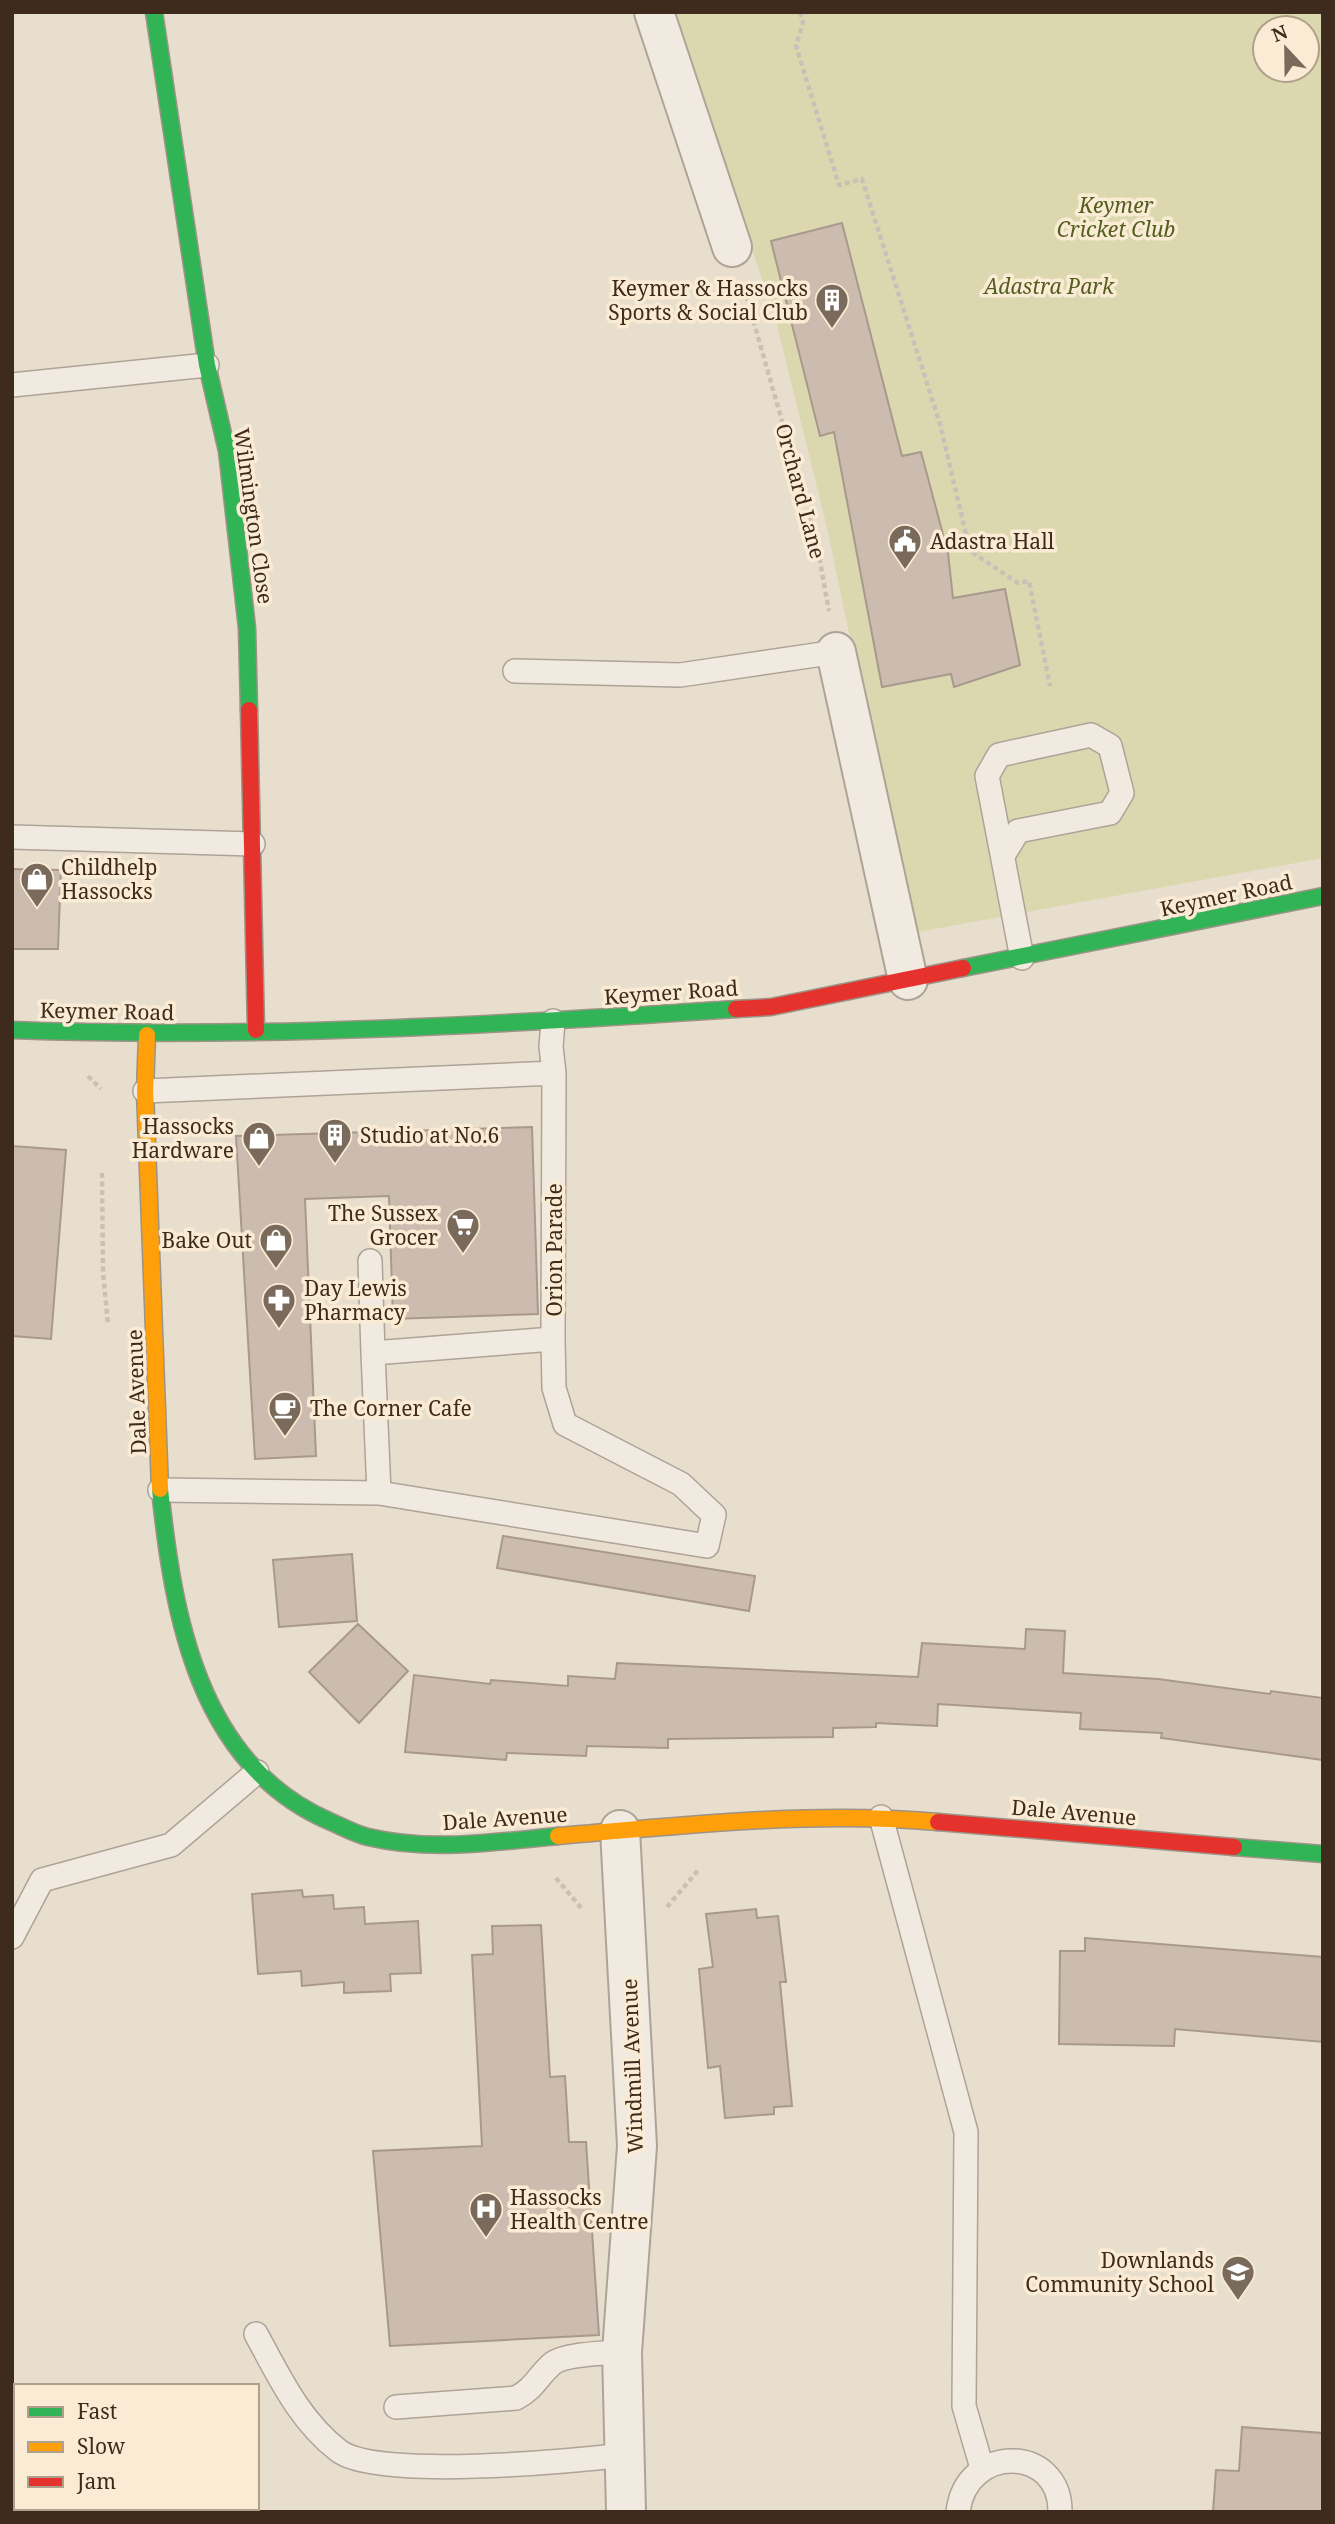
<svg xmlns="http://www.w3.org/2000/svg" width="1335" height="2524" viewBox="0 0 1335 2524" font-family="'Noto Serif',serif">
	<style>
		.green { fill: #dbd8af; fill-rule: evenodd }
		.building { fill: #ccbcaf; stroke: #a9998d; stroke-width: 2 }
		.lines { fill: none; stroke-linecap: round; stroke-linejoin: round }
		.lane-casing { stroke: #aea397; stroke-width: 26 }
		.street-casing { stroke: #aea397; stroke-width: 42 }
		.fast-casing { stroke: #9d9387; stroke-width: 19 }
		.slow-casing { stroke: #9d9387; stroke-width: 19 }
		.jam-casing { stroke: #9d9387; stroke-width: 19 }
		.path { stroke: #c9c1b7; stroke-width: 4.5; stroke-dasharray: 5 3.5; stroke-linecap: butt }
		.lane { stroke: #f0eae1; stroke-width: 23 }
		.street { stroke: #f0eae1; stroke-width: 38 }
		.fast { stroke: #30b455; stroke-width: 16 }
		.slow { stroke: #ff9f0a; stroke-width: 16 }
		.jam { stroke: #e5322d; stroke-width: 16 }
		.labels { text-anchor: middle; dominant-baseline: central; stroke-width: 7; stroke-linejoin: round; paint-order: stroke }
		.park-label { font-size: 21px; font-style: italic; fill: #535e21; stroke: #faecd4 }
		.poi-label { font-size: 21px; fill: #3f2b1d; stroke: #faecd4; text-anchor: start }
		.street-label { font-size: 21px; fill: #3f2b1d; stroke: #faecd4 }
	</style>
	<rect width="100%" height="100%" fill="#e8dece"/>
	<path class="green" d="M 674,12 L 1323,12 L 1323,858 L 912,933 L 827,528 L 777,325 ZM 1265,28 L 1307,28 L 1307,70 L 1265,70 Z"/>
	<path class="building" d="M 842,223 L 902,456 L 921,452 L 948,553 L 953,598 L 1005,589 L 1020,665 L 954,687 L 951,674 L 882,687 L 834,432 L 820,436 L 771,241 Z
		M 12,869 L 61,870 L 58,949 L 12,949 Z
		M 532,1127 L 538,1314 L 393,1319 L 389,1196 L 305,1199 L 316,1456 L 255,1459 L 236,1136 Z
		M 12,1146 L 66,1150 L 51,1339 L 12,1336 Z
		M 503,1536 L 755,1576 L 749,1611 L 497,1568 Z
		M 352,1554 L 357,1621 L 279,1627 L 273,1560 Z
		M 358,1624 L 408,1671 L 359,1723 L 309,1672 Z
		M 1026,1629 L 1065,1631 L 1063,1673 L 1158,1679 L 1270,1694 L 1271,1691 L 1323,1698 L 1323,1760 L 1161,1738 L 1162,1733 L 1080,1729 L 1081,1713 L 938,1704 L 937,1726 L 876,1723 L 876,1727 L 833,1728 L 833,1737 L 668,1739 L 668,1748 L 587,1746 L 586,1756 L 507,1753 L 506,1760 L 405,1752 L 414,1675 L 490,1684 L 491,1680 L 568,1686 L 568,1676 L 615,1679 L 617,1663 L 918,1677 L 922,1643 L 1025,1649 Z
		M 302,1890 L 303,1897 L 333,1895 L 334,1909 L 364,1907 L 365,1924 L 418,1921 L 421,1973 L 390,1974 L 391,1991 L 344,1993 L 344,1982 L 302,1986 L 301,1971 L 258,1974 L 252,1894 Z
		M 756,1909 L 757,1918 L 778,1916 L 786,1982 L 780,1982 L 792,2106 L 774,2107 L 774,2114 L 725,2118 L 720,2066 L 708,2068 L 699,1969 L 713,1967 L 706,1914 Z
		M 541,1925 L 550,2077 L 565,2076 L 569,2142 L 586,2142 L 599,2335 L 390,2346 L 373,2151 L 482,2146 L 472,1955 L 493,1954 L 492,1926 Z
		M 1085,1938 L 1323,1957 L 1323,2042 L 1175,2029 L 1174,2046 L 1059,2044 L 1060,1951 L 1085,1951 Z
		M 1242,2427 L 1323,2433 L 1323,2512 L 1213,2512 L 1216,2470 L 1239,2471 Z"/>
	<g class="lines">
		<defs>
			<path id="lane" d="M 12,385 L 207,365
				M 515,671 L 680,675 L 836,652
				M 12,837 L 253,844
				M 1004,854 L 1018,831 L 1110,813 L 1122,793 L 1110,746 L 1091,735 L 999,755 L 987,776 L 1022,958
				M 145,1091 L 554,1073
				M 370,1261 L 373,1353
				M 160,1490 L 379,1493 L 373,1353 L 553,1339 L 554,1073 L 551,1047 L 553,1021
				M 379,1493 L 707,1546 L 714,1515 L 681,1484 L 565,1424 L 554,1388 L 553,1339
				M 881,1817 L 966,2132 L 964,2406 L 982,2468
				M 12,1937 L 42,1880 L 171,1845 L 257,1772
				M 256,2334 C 280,2378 299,2420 339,2451 C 378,2480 571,2461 625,2455
				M 396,2407 L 516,2398 C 535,2388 537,2377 552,2364 C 564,2354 606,2353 622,2352
				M 958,2512 C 966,2443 1061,2445 1060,2512"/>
			<path id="street" d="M 654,12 L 732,247
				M 836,652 L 908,980
				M 620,1830 L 637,2146 L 622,2352 L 626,2512"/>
			<path id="fast" d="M 154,12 L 207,365 L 227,451 L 247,628 L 249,710
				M 963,968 L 1323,896
				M 12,1030 C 253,1039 495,1025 736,1009
				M 160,1489 C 173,1615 198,1764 329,1821 C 341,1826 355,1834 368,1837 C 431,1852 495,1842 558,1836
				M 1234,1847 L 1323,1854"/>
			<path id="slow" d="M 147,1035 L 145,1091 L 160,1489
				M 558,1836 C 685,1825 812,1811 938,1822"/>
			<path id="jam" d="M 249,710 L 256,1030
				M 736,1009 L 771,1007 L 963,968
				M 938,1822 L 1234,1847"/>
		</defs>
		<use href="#lane" class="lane-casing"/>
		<use href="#street" class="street-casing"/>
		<use href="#fast" class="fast-casing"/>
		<use href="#slow" class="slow-casing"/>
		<use href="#jam" class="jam-casing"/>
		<path class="path" d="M 800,12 L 803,22 L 796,46 L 839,185 L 862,179 L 940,424 L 970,551 L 1018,583 L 1029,581 L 1050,686
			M 744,288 L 816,540 L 829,611
			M 88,1076 L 101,1089
			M 102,1173 L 103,1272 L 108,1325
			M 556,1878 L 582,1909
			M 667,1907 L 700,1868"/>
		<use href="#lane" class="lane"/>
		<use href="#street" class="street"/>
		<use href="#fast" class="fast"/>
		<use href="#slow" class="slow"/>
		<use href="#jam" class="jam"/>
	</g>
	<defs>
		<symbol id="building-pin" viewBox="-11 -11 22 30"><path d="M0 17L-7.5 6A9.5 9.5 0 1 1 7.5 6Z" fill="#7a6a5b" stroke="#faecd4"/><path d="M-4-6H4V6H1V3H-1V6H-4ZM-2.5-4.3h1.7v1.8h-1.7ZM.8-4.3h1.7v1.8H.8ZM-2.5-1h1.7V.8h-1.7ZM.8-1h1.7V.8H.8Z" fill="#fff"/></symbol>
		<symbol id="civic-pin" viewBox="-11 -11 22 30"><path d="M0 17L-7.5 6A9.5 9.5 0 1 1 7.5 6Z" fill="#7a6a5b" stroke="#faecd4"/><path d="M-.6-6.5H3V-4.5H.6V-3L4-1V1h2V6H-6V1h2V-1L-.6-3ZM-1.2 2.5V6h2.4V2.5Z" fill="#fff"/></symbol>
		<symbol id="shop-pin" viewBox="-11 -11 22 30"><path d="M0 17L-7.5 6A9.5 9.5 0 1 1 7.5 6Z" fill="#7a6a5b" stroke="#faecd4"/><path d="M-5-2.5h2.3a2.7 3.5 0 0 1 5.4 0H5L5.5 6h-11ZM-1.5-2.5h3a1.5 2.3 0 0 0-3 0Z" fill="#fff"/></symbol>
		<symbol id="supermarket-pin" viewBox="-11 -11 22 30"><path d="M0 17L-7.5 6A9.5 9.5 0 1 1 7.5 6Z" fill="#7a6a5b" stroke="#faecd4"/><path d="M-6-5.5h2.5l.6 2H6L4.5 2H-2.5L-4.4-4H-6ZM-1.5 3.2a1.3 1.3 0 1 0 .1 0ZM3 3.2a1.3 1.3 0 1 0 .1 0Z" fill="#fff"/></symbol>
		<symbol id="pharmacy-pin" viewBox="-11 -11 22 30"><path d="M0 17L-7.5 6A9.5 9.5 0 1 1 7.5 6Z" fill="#7a6a5b" stroke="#faecd4"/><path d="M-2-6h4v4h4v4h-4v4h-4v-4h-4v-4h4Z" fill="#fff"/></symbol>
		<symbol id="cafe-pin" viewBox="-11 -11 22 30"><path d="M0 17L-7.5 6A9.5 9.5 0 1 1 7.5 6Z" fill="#7a6a5b" stroke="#faecd4"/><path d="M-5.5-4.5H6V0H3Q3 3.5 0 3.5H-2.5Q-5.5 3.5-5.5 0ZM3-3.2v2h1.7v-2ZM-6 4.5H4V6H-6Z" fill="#fff"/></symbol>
		<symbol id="hospital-pin" viewBox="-11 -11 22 30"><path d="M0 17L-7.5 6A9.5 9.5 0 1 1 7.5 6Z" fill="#7a6a5b" stroke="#faecd4"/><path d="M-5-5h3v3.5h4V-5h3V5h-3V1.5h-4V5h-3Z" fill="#fff"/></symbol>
		<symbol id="school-pin" viewBox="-11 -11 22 30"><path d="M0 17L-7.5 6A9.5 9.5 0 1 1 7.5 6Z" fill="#7a6a5b" stroke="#faecd4"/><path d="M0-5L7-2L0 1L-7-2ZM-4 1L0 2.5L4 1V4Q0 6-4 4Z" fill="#fff"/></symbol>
	</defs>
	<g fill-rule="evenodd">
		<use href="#building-pin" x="813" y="281" width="38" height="52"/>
		<use href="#civic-pin" x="886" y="522" width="38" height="52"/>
		<use href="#shop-pin" x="18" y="860" width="38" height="52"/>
		<use href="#building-pin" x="316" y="1116" width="38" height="52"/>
		<use href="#shop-pin" x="240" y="1119" width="38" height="52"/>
		<use href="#supermarket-pin" x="444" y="1206" width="38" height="52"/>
		<use href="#shop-pin" x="257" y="1221" width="38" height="52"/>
		<use href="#pharmacy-pin" x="260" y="1281" width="38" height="52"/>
		<use href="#cafe-pin" x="266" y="1389" width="38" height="52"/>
		<use href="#hospital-pin" x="467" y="2190" width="38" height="52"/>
		<use href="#school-pin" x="1219" y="2253" width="38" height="52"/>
	</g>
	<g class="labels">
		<g class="park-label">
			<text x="1116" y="205">Keymer<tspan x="1116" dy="24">Cricket Club</tspan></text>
			<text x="1049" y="286">Adastra Park</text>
		</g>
		<g class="poi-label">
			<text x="808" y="288" text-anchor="end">Keymer &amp; Hassocks<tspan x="808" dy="24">Sports &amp; Social Club</tspan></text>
			<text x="930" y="541">Adastra Hall</text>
			<text x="61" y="867">Childhelp<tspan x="61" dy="24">Hassocks</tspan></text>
			<text x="234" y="1126" text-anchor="end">Hassocks<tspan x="234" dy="24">Hardware</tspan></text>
			<text x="360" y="1135">Studio at No.6</text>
			<text x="438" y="1213" text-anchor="end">The Sussex<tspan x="438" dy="24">Grocer</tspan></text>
			<text x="252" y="1240" text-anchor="end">Bake Out</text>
			<text x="304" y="1288">Day Lewis<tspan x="304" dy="24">Pharmacy</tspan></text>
			<text x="310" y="1408">The Corner Cafe</text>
			<text x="510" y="2197">Hassocks<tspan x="510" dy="24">Health Centre</tspan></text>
			<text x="1214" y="2260" text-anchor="end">Downlands<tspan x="1214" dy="24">Community School</tspan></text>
		</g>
		<g class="street-label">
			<text transform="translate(801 491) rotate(75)">Orchard Lane</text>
			<text transform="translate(254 516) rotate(82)">Wilmington Close</text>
			<text transform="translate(1226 895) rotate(-12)">Keymer Road</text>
			<text transform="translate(671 992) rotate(-4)">Keymer Road</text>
			<text transform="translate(107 1011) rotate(1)">Keymer Road</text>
			<text transform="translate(554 1250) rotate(-90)">Orion Parade</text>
			<text transform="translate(136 1392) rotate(-92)">Dale Avenue</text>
			<text transform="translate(1074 1812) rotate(5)">Dale Avenue</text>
			<text transform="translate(505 1818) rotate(-4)">Dale Avenue</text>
			<text transform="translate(632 2066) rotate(-92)">Windmill Avenue</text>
		</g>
	</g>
	<rect width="1335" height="2524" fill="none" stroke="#3f2b1d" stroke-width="28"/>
	<rect x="14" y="2384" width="245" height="126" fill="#faecd4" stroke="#af9f8b" stroke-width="2"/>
	<rect x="28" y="2407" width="35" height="10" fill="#30b455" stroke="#af9f8b" stroke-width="2"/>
	<text x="77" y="2419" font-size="21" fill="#3f2b1d">Fast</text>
	<rect x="28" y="2442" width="35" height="10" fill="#ff9f0a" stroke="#af9f8b" stroke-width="2"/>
	<text x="77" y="2454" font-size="21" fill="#3f2b1d">Slow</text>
	<rect x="28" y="2477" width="35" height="10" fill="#e5322d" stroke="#af9f8b" stroke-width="2"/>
	<text x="77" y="2489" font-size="21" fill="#3f2b1d">Jam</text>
	<g transform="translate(1286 49) rotate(338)"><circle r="33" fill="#faecd4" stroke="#af9f8b" stroke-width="2"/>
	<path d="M0-5L12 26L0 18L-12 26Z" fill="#7a6a5b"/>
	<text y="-10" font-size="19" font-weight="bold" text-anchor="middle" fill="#3f2b1d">N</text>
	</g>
</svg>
